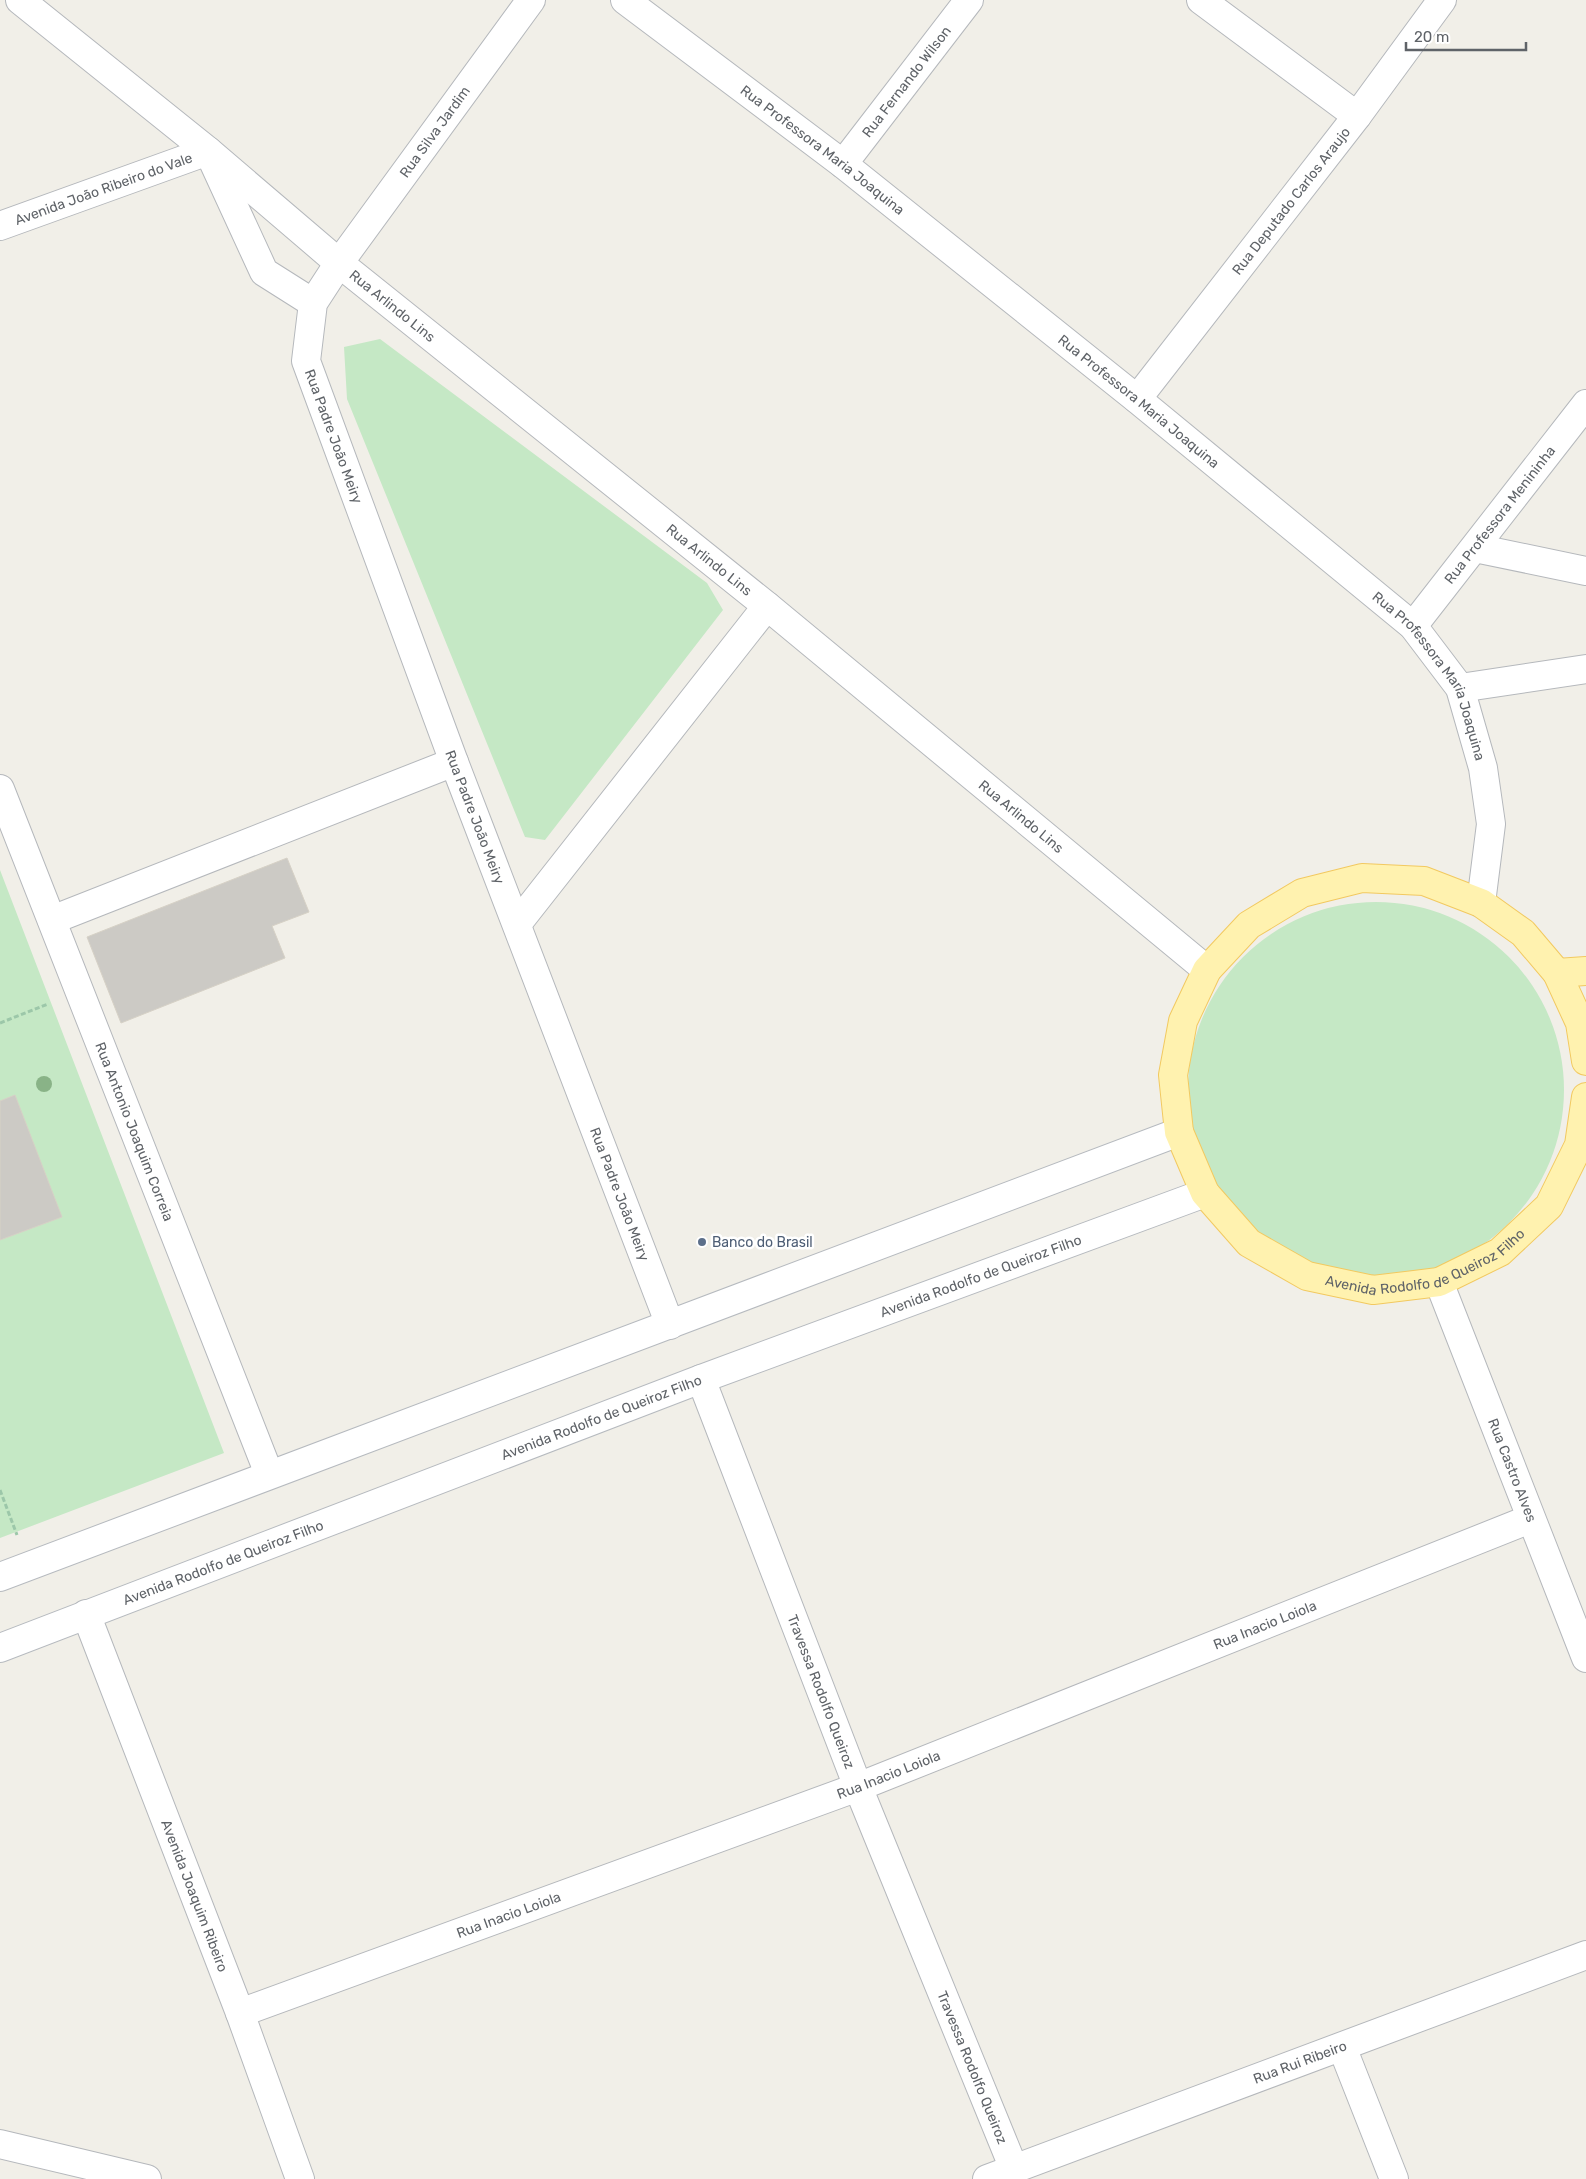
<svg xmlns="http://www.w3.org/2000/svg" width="1586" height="2179" viewBox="0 0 1586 2179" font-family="Rubik,sans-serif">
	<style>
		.green { fill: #c5e8c5 }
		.building { fill: #cccac5; stroke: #d6d1c6 }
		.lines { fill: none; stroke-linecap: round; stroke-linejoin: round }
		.street-casing { stroke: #b5b8bc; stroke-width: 30 }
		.secondary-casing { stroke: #b6babf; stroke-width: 30 }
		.primary-casing { stroke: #f2c960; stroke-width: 30 }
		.path { stroke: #9cc7a9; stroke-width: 3; stroke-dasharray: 5 2.5; stroke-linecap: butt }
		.street { stroke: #fff; stroke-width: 28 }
		.secondary { stroke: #fff; stroke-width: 28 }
		.primary { stroke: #fff2af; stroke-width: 28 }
		.tree { fill: #89b387 }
		.service-dot { fill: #5c6f8a; stroke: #fff; stroke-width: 2 }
		.labels { text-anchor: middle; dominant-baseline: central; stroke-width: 5; stroke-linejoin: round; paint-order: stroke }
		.street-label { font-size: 14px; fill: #5f6368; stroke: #fff }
		.service-label { font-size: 14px; fill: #4e5e75; stroke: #fff; text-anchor: start }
	</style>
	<rect width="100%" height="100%" fill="#f1efe8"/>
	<path class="green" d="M 380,339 L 707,583 L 723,610 L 545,840 L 525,837 L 347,399 L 344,347 Z
		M 0,870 L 224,1453 L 0,1538 Z
		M1188 1090a188 188 0 1 1 376 0a188 188 0 1 1-376 0Z"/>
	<path class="building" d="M 287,858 L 309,912 L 272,926 L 285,958 L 121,1023 L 87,937 Z
		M 15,1095 L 62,1217 L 0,1240 L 0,1101 Z"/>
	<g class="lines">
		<defs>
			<g id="street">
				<path id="s1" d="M 20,0 L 208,151 L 339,263 L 767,606 L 1207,970"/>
				<path id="s2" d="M 531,0 L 339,263 L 313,303 L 306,361 L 454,762 L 670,1325"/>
				<path id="s3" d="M 625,0 L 843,164 L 1137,399 L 1413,626 L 1460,688 L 1483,768 L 1491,824 L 1481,903"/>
				<path d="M 1201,0 L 1357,116"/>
				<path d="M 212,159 L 264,272 L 313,303"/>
				<path id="s4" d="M 843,164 L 969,0"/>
				<path id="s5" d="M 0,226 L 208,151"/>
				<path id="s6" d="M 1137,399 L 1357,116 L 1442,0"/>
				<path d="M 1475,548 L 1586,571"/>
				<path id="s7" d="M 1413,626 L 1586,404"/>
				<path d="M 1460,688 L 1586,669"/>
				<path id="s8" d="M 0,789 L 269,1474"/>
				<path d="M 52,920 L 454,762"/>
				<path d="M 517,924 L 767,606"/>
				<path id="s9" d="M 1439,1282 L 1586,1658"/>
				<path id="s10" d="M 701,1379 L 858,1787 L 1014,2169"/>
				<path id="s11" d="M 86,1614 L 240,2013 L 300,2179"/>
				<path id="s12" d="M 240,2013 L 858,1787 L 1530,1519"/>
				<path d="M 1342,2047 L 1394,2179"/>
				<path d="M 0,2144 L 147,2179"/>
				<path id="s13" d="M 987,2179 L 1586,1955"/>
			</g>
			<g id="secondary">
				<path d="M 0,1577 L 1179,1132"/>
				<path id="s14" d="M 0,1648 L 701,1379 L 1205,1193"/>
			</g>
			<g id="primary">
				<path d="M 1557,973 L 1586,971"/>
				<path id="s15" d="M 1586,1061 L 1580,1023 L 1557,973 L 1523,933 L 1481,903 L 1424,881 L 1362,878 L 1302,893 L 1249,925 L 1207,970 L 1183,1021 L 1173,1075 L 1179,1132 L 1205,1193 L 1249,1243 L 1307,1276 L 1373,1290 L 1439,1282 L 1500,1252 L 1549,1206 L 1579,1145 L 1586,1097"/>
			</g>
		</defs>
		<use href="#street" class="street-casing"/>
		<use href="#secondary" class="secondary-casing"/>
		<use href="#primary" class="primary-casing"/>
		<path class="path" d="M 0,1023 L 48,1004
			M 0,1490 L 17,1535"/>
		<use href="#street" class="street"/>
		<use href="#secondary" class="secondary"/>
		<use href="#primary" class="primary"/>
	</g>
	<circle class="tree" cx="44" cy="1084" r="8"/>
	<circle class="service-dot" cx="702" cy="1242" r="5"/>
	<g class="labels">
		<g class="street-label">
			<text stroke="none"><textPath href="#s4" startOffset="104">Rua Fernando Wilson</textPath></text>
			<text transform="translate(435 132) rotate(-54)">Rua Silva Jardim</text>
			<text stroke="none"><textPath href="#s3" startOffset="248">Rua Professora Maria Joaquina</textPath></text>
			<text stroke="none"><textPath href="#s5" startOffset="110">Avenida João Ribeiro do Vale</textPath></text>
			<text stroke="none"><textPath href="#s6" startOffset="251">Rua Deputado Carlos Araujo</textPath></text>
			<text stroke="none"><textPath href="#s1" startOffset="482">Rua Arlindo Lins</textPath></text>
			<text stroke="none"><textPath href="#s3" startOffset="652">Rua Professora Maria Joaquina</textPath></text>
			<text stroke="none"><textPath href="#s2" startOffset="512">Rua Padre João Meiry</textPath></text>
			<text stroke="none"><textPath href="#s7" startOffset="141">Rua Professora Menininha</textPath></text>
			<text stroke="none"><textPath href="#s1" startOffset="888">Rua Arlindo Lins</textPath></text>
			<text stroke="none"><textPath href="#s3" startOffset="1058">Rua Professora Maria Joaquina</textPath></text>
			<text stroke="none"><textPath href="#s2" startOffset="918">Rua Padre João Meiry</textPath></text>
			<text stroke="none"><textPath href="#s1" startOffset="1292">Rua Arlindo Lins</textPath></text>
			<text stroke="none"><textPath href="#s8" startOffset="368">Rua Antonio Joaquim Correia</textPath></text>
			<text stroke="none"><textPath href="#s2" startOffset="1322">Rua Padre João Meiry</textPath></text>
			<text stroke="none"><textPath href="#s15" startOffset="1000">Avenida Rodolfo de Queiroz Filho</textPath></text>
			<text stroke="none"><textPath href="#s14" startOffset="1049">Avenida Rodolfo de Queiroz Filho</textPath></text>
			<text stroke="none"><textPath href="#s14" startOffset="644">Avenida Rodolfo de Queiroz Filho</textPath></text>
			<text stroke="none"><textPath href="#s9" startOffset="202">Rua Castro Alves</textPath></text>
			<text stroke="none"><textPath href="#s14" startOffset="239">Avenida Rodolfo de Queiroz Filho</textPath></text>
			<text stroke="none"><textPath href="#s12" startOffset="1096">Rua Inacio Loiola</textPath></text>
			<text stroke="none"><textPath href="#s10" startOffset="335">Travessa Rodolfo Queiroz</textPath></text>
			<text stroke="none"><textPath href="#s12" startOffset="691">Rua Inacio Loiola</textPath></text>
			<text stroke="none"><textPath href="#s11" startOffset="302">Avenida Joaquim Ribeiro</textPath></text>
			<text stroke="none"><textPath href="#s12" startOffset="286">Rua Inacio Loiola</textPath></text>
			<text stroke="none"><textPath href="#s13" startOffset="334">Rua Rui Ribeiro</textPath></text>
			<text stroke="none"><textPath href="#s10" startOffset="740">Travessa Rodolfo Queiroz</textPath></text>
		</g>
		<g class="service-label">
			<text x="712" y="1242">Banco do Brasil</text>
		</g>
	</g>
	<path d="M1406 42v8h120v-8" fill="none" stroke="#5f6368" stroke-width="2.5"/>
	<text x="1414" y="42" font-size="15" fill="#5f6368" stroke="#ffffff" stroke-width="4" paint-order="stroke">20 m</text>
</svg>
